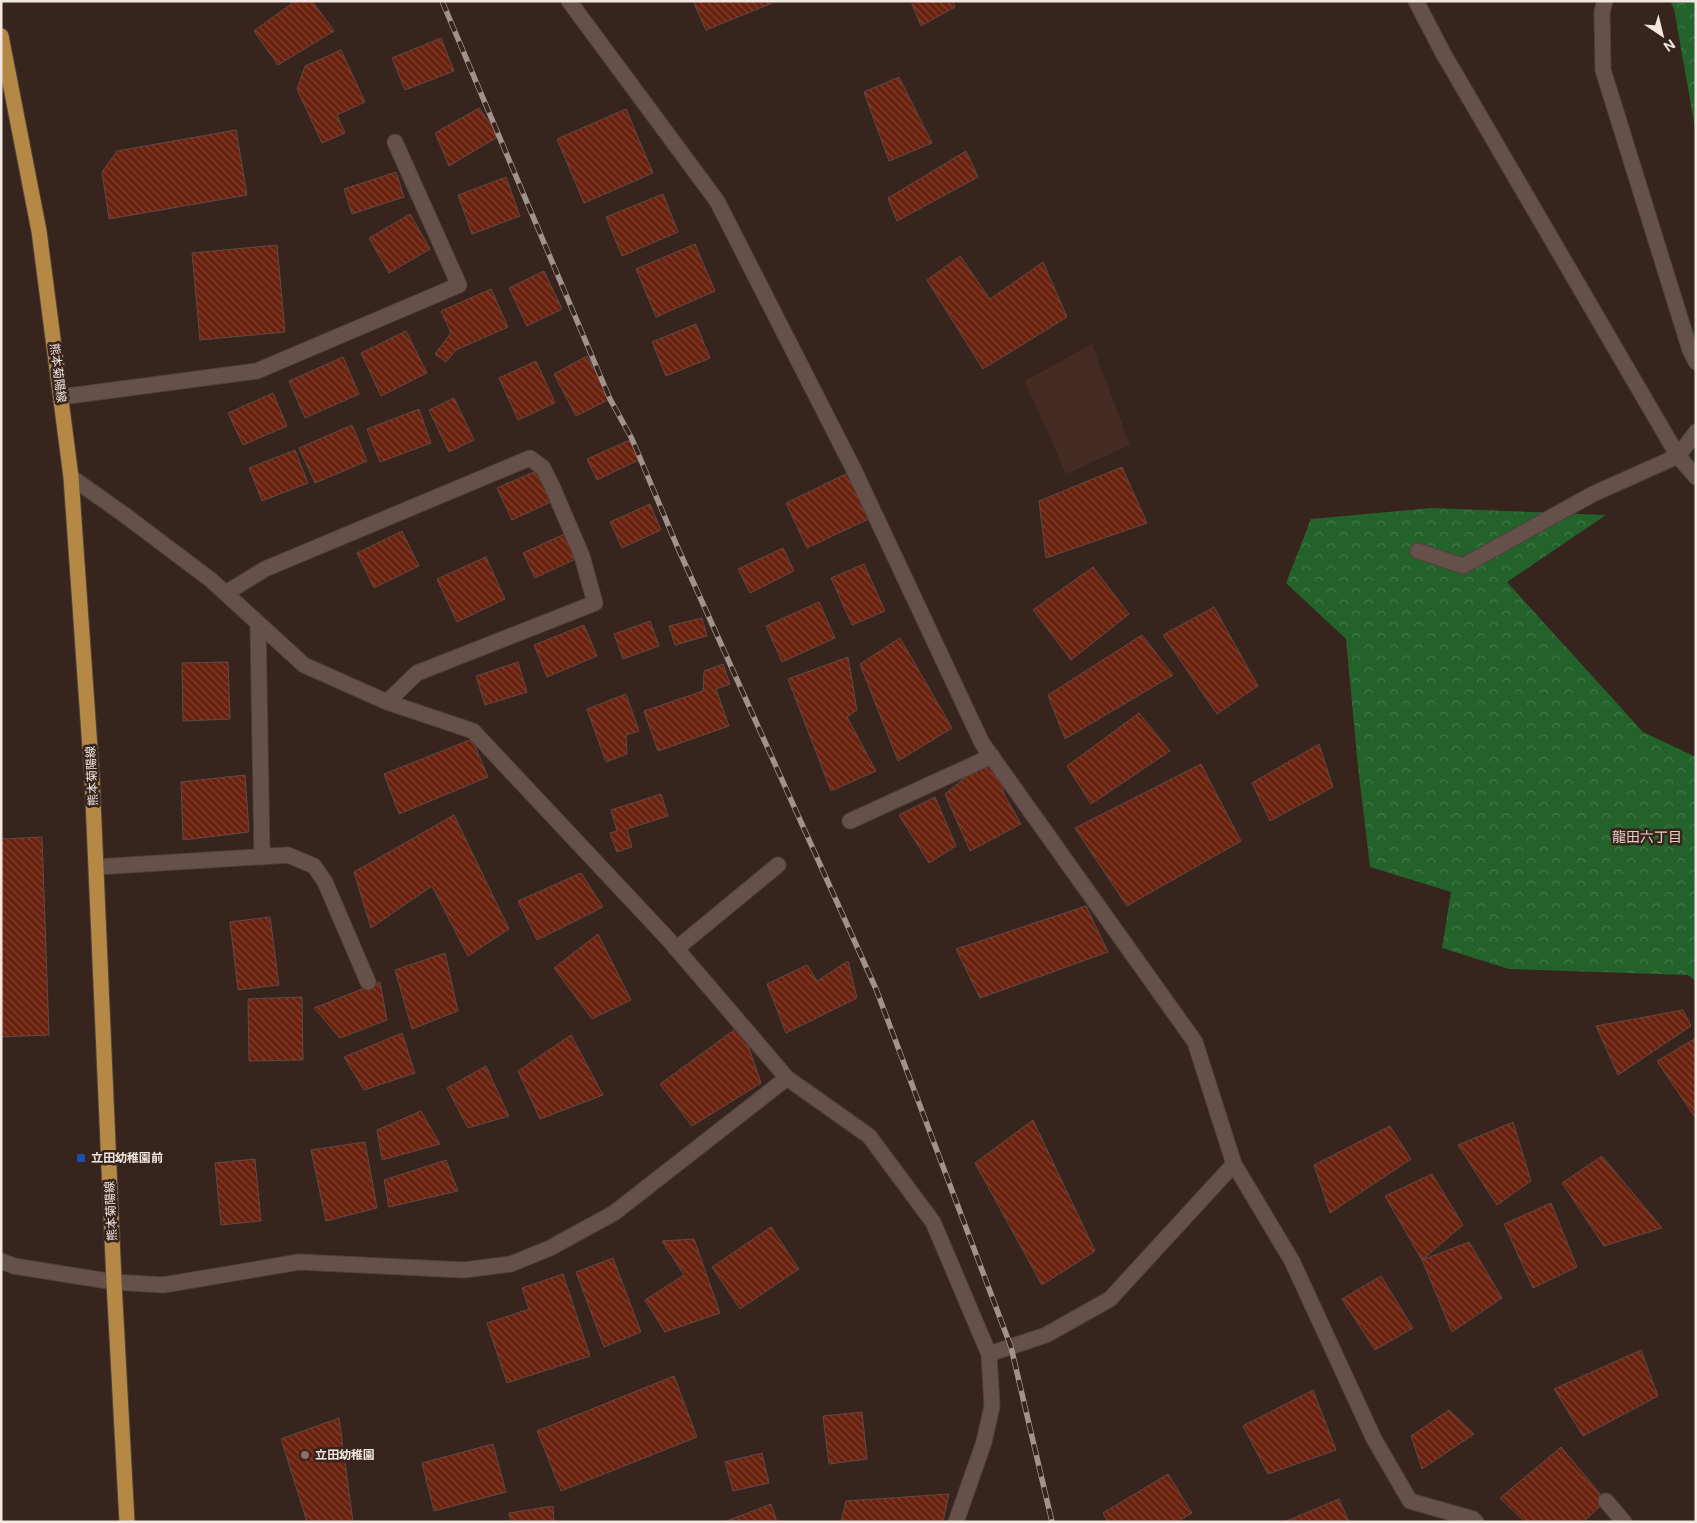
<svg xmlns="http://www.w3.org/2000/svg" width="1697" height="1523" viewBox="0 0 1697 1523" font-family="'DM Sans','Noto Sans JP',sans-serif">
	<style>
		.built { fill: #442c23 }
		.forest { fill: url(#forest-crowns) }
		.building { fill: url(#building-back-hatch); stroke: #5f4a45 }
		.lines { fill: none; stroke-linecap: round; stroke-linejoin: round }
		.minor-casing { stroke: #50413c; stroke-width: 17 }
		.major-casing { stroke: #50413c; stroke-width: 17 }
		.minor { stroke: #655149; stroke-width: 15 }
		.major { stroke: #b58945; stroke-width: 15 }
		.rail-casing { stroke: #a1928d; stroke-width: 5.5 }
		.rail { stroke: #36241d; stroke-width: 4; stroke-dasharray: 11; stroke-linecap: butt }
		.transit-dot { fill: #1a4fb4; stroke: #36241d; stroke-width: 2 }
		.education-dot { fill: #8d6e63; stroke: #36241d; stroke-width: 2 }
		.labels { text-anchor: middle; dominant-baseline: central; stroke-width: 5; stroke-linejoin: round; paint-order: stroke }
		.street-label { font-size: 12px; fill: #f3e7e2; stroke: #36241d }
		.poi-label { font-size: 12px; font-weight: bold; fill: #f3e7e2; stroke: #36241d; text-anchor: start }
		.neighbourhood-label { font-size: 14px; fill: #e5cdc4; stroke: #36241d }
	</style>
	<defs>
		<pattern id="forest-crowns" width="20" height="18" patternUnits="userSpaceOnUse" patternTransform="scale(1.25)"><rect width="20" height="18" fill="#23622b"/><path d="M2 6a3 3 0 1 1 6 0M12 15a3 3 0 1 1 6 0" fill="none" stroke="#437849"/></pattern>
		<pattern id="building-back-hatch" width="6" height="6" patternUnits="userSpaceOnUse" patternTransform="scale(1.25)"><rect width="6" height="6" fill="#6a220f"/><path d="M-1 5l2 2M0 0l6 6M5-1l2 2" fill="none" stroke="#804232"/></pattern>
	</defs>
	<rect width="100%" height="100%" fill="#36241d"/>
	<path class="built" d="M 1092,344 L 1130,445 L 1066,474 L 1025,381 Z"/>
	<path class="forest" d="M 1670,1 L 1696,1 L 1696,134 L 1674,9 Z
		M 1432,508 L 1606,515 L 1507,582 L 1643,732 L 1696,757 L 1696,981 L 1688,975 L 1509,969 L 1442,948 L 1451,892 L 1370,867 L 1358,767 L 1346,639 L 1286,583 L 1311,519 Z"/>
	<path class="building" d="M 295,1 L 312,1 L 334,31 L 278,65 L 254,31 Z
		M 693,1 L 777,1 L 706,30 Z
		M 911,1 L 953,1 L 955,7 L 921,26 Z
		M 441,38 L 454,71 L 405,90 L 392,58 Z
		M 341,50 L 365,102 L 337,115 L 345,133 L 322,143 L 297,89 L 305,66 Z
		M 899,77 L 932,143 L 889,161 L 864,92 Z
		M 479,108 L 499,136 L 449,166 L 435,133 Z
		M 626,109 L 653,173 L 584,203 L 557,139 Z
		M 236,130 L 247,195 L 109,219 L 102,172 L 117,151 Z
		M 966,151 L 978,177 L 897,221 L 888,198 Z
		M 396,172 L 404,197 L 352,214 L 344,189 Z
		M 506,177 L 520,216 L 472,234 L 458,195 Z
		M 663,194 L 678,232 L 622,256 L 606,217 Z
		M 410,214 L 430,249 L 389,273 L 369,238 Z
		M 695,244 L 715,291 L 656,317 L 636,269 Z
		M 277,245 L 285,332 L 200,340 L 192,253 Z
		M 960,256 L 990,299 L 1043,262 L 1067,317 L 983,369 L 927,280 Z
		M 544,271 L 562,309 L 527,326 L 509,288 Z
		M 491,289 L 508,327 L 456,350 L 446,362 L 435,354 L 451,333 L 441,311 Z
		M 696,324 L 710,358 L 666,376 L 652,342 Z
		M 406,331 L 427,373 L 381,396 L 361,353 Z
		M 587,356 L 610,399 L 576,416 L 554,374 Z
		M 343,357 L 359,394 L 305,418 L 289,381 Z
		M 536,361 L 555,403 L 518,420 L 499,378 Z
		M 273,393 L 287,426 L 243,445 L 228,413 Z
		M 454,398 L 474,440 L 449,452 L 429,410 Z
		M 419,409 L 431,443 L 380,462 L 367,429 Z
		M 352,425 L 367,461 L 315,483 L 299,448 Z
		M 632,439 L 641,459 L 597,480 L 587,459 Z
		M 295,450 L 308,483 L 262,501 L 249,468 Z
		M 1122,467 L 1147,523 L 1046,558 L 1039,501 Z
		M 543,468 L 557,499 L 512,520 L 497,488 Z
		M 854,470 L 875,516 L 807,548 L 786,503 Z
		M 650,504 L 661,530 L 622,548 L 610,522 Z
		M 402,531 L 419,566 L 374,588 L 357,553 Z
		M 571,531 L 582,556 L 535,578 L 523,553 Z
		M 783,548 L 794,571 L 750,593 L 738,569 Z
		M 486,557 L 505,599 L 457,622 L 437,579 Z
		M 864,564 L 885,611 L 852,625 L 831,578 Z
		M 1093,567 L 1129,614 L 1071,660 L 1033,610 Z
		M 819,602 L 835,638 L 782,662 L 766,626 Z
		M 1214,607 L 1258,686 L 1217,714 L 1163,635 Z
		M 702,618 L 707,636 L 675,645 L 669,626 Z
		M 650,621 L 659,646 L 623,659 L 614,634 Z
		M 584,625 L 597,656 L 547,677 L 534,645 Z
		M 1142,635 L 1173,675 L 1065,739 L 1048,695 Z
		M 900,638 L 952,728 L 898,761 L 860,664 Z
		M 848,657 L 857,710 L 847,717 L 876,771 L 831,791 L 788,679 Z
		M 228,662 L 230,719 L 183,721 L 182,663 Z
		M 518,662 L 527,692 L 485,705 L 476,676 Z
		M 723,664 L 730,684 L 716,689 L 729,726 L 658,751 L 644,711 L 703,691 L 704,671 Z
		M 626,694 L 639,731 L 626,735 L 627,754 L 606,762 L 587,709 Z
		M 1139,713 L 1170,751 L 1091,804 L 1067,766 Z
		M 472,739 L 488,777 L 399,814 L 384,774 Z
		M 1319,744 L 1333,787 L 1270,821 L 1252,783 Z
		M 992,756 L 1005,796 L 1021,824 L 970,851 L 945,794 Z
		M 1201,764 L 1241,841 L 1127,906 L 1075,828 Z
		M 245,775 L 249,832 L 183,840 L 181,782 Z
		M 661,794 L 668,816 L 627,829 L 632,847 L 617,852 L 610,833 L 617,831 L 611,810 Z
		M 935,797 L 956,846 L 929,863 L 899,815 Z
		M 454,815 L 509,929 L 468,956 L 432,886 L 371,928 L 354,872 Z
		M 42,837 L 49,1035 L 1,1037 L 1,839 Z
		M 581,873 L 603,907 L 537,940 L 518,901 Z
		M 1086,906 L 1108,952 L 980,998 L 956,949 Z
		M 270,917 L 279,985 L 238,990 L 230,922 Z
		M 598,934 L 631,1000 L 592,1019 L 554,968 Z
		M 445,953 L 458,1011 L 412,1029 L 395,970 Z
		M 848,961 L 857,998 L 786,1033 L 767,984 L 807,965 L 817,981 Z
		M 380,982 L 387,1020 L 340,1038 L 314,1008 Z
		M 302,997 L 303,1060 L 249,1061 L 248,999 Z
		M 1683,1010 L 1691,1026 L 1618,1075 L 1596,1026 Z
		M 741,1025 L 761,1083 L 692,1126 L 660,1084 Z
		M 402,1033 L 415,1073 L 364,1090 L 344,1057 Z
		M 571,1035 L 603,1095 L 540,1119 L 518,1071 Z
		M 1696,1038 L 1696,1116 L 1694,1116 L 1657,1061 Z
		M 486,1066 L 509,1116 L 468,1128 L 447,1088 Z
		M 421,1111 L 440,1144 L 382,1160 L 377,1130 Z
		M 1033,1120 L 1095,1251 L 1042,1285 L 975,1163 Z
		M 1513,1122 L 1531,1181 L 1497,1205 L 1458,1145 Z
		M 1390,1126 L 1411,1159 L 1330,1213 L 1314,1165 Z
		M 365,1142 L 377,1208 L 326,1221 L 311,1150 Z
		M 1602,1156 L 1662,1228 L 1604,1246 L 1562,1183 Z
		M 255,1159 L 261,1221 L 221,1225 L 215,1163 Z
		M 446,1160 L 458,1191 L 389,1207 L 384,1180 Z
		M 1432,1174 L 1463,1225 L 1422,1260 L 1385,1196 Z
		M 1551,1203 L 1577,1267 L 1533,1288 L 1504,1224 Z
		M 771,1227 L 799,1269 L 740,1309 L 712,1267 Z
		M 694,1239 L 720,1313 L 665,1332 L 645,1300 L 684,1275 L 662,1241 Z
		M 1469,1242 L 1502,1298 L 1452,1332 L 1422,1260 Z
		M 613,1258 L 641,1332 L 604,1347 L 576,1272 Z
		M 563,1274 L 590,1356 L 507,1383 L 487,1323 L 529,1309 L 522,1288 Z
		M 1381,1276 L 1413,1328 L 1375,1350 L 1342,1299 Z
		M 1641,1350 L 1658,1396 L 1583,1436 L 1554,1389 Z
		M 674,1376 L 697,1437 L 561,1491 L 537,1431 Z
		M 1313,1390 L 1336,1450 L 1268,1474 L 1243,1426 Z
		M 1449,1410 L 1474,1434 L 1422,1469 L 1411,1436 Z
		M 862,1412 L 867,1459 L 829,1464 L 823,1416 Z
		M 339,1418 L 353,1522 L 307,1522 L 281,1439 Z
		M 493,1444 L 506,1492 L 434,1511 L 422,1463 Z
		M 1561,1447 L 1606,1501 L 1583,1522 L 1525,1522 L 1500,1498 Z
		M 762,1453 L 769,1483 L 733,1491 L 725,1462 Z
		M 1168,1474 L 1192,1513 L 1177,1522 L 1108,1522 L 1103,1513 Z
		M 949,1494 L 943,1522 L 841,1522 L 846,1501 Z
		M 1339,1499 L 1349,1522 L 1284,1522 Z
		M 771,1504 L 777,1522 L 724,1522 Z
		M 553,1506 L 554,1522 L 511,1522 L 509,1513 Z"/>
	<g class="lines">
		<defs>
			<path id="minor" d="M 569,1 L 717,201 L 854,470 L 982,743 L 1195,1042 L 1234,1164 L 1292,1261 L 1374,1439 L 1410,1501 L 1473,1519 L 1476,1522
				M 1416,1 L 1443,53 L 1678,456 L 1696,477
				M 1605,1 L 1602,12 L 1603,70 L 1690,350 L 1696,362
				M 61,397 L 257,371 L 459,285 L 395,142
				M 71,477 L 126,516 L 211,580 L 304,665 L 387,702 L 473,731 L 669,940 L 787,1078 L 869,1136 L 933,1222 L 989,1354 L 992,1406 L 984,1442 L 956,1522
				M 1418,551 L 1463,566 L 1593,494 L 1678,456 L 1696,432
				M 226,593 L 265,569 L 530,458 L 543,468 L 552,486 L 582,556 L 595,603 L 417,673 L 387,702
				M 258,624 L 262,857
				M 850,821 L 992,756
				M 96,867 L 288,855 L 314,866 L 325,882 L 368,982
				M 676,949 L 778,865
				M 1,1261 L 14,1266 L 114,1282 L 163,1285 L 299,1262 L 464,1270 L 511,1264 L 550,1248 L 614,1213 L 787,1078
				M 989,1354 L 1046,1335 L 1110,1299 L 1234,1164
				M 1606,1501 L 1624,1522"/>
			<path id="major" d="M 1,36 L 39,231 L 71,477 L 92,777 L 114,1282 L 127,1522"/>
		</defs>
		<use href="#minor" class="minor-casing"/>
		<use href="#major" class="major-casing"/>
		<use href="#minor" class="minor"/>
		<use href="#major" class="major"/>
		<defs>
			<path id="rail" d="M 442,1 L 610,399 L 632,439 L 677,546 L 876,989 L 1011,1347 L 1052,1522"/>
		</defs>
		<use href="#rail" class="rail-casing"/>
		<use href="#rail" class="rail"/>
	</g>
	<rect class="transit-dot" x="76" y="1153" width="10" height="10" rx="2.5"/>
	<circle class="education-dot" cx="305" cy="1455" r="5"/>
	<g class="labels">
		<g class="street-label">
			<text transform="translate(58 373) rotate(83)">熊本菊陽線</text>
			<text transform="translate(92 776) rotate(-93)">熊本菊陽線</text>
			<text transform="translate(111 1211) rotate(-93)">熊本菊陽線</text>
		</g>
		<g class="poi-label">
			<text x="91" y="1158">立田幼稚園前</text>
			<text x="315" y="1455">立田幼稚園</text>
		</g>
		<g class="neighbourhood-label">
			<text x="1647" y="837">龍田六丁目</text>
		</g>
	</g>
	<rect width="1697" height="1523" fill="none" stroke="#f3e7e2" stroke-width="5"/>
	<g transform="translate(1662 35) rotate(145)" stroke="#36241d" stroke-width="4" paint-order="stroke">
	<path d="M0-4L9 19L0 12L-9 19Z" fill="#f3e7e2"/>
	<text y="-8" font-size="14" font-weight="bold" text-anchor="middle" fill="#f3e7e2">N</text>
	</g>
</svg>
